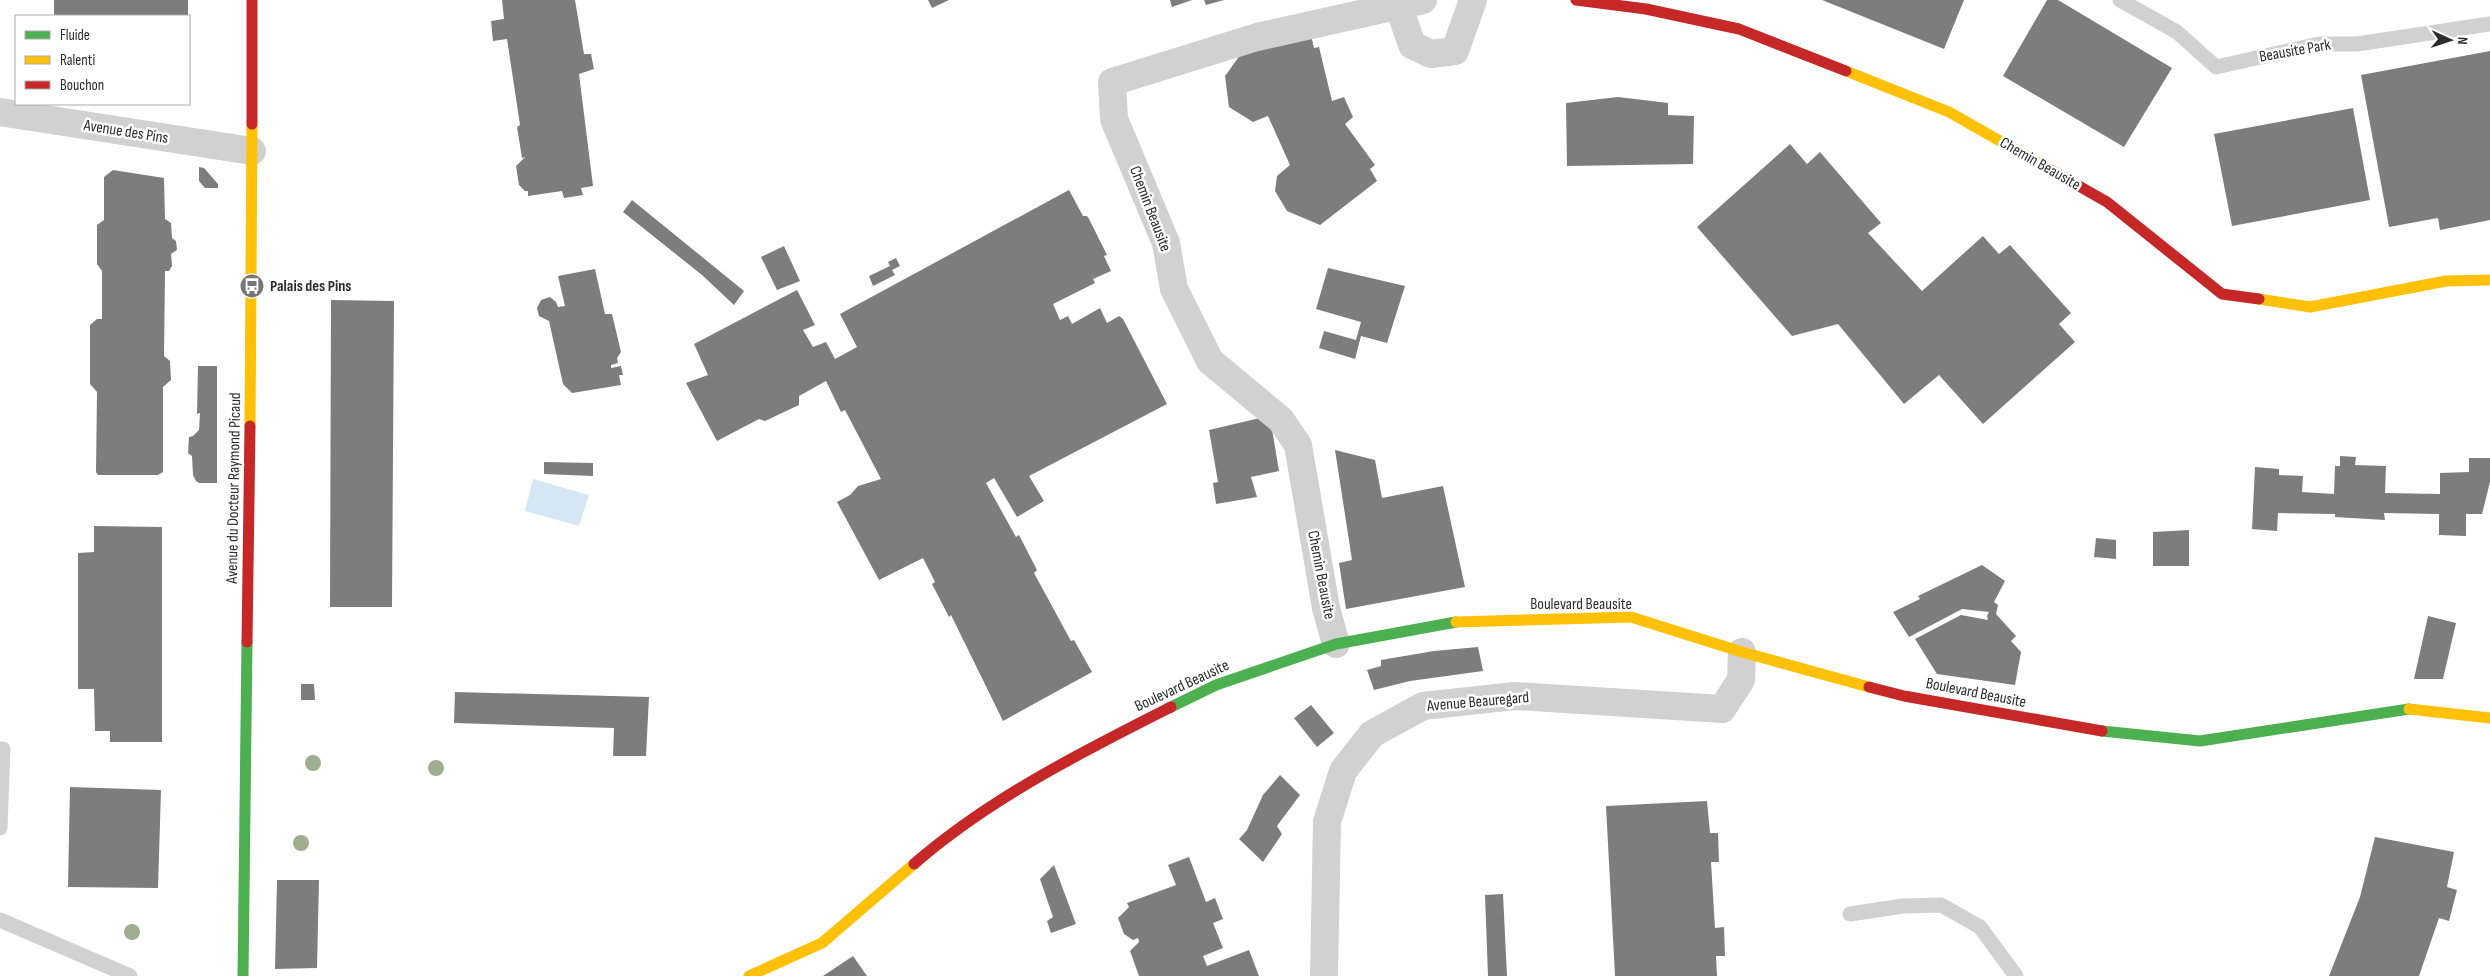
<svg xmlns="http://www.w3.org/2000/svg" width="2490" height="976" viewBox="0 0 2490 976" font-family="'Sofia Sans Condensed',sans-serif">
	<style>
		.water { fill: #d4e7f2 }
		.building { fill: #7d7d7d }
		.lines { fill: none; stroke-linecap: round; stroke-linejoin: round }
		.lane { stroke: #d1d1d1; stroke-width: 15 }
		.street { stroke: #d1d1d1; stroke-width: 28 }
		.fast { stroke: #4caf50; stroke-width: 11 }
		.slow { stroke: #ffc107; stroke-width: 11 }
		.jam { stroke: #c62828; stroke-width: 11 }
		.tree { fill: #9fad90 }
		.labels { text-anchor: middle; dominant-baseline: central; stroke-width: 5; stroke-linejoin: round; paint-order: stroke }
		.street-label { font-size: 16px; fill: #2c2c2c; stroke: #fff }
		.poi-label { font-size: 16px; font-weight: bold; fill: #2c2c2c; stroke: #fff; text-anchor: start }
	</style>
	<rect width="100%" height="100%" fill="#fff"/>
	<path class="water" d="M 533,479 L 589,495 L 579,526 L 525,511 Z"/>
	<path class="building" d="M 54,0 L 188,0 L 188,16 L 54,16 Z
		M 502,0 L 575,0 L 584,54 L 591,54 L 594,69 L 579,74 L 593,186 L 581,188 L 583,195 L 564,198 L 562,191 L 528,196 L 528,191 L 525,191 L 519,185 L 516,166 L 525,157 L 522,158 L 517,127 L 520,125 L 507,39 L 493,41 L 491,21 L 504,19 Z
		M 928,0 L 949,0 L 932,8 Z
		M 1170,0 L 1192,0 L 1172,7 Z
		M 1204,0 L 1224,0 L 1206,5 Z
		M 1822,0 L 1964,0 L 1944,49 Z
		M 2047,0 L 2058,0 L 2172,68 L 2124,147 L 2003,76 Z
		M 1310,31 L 1314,48 L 1319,47 L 1332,101 L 1344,97 L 1353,117 L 1345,124 L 1375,165 L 1370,169 L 1377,181 L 1320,225 L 1287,211 L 1275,191 L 1277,176 L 1290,165 L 1268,116 L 1253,122 L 1229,107 L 1225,76 L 1243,51 Z
		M 2490,51 L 2490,220 L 2440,230 L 2438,218 L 2389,227 L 2361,75 Z
		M 1618,97 L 1668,103 L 1668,115 L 1694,116 L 1693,164 L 1567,166 L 1566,103 Z
		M 2353,108 L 2370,200 L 2232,226 L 2214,134 Z
		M 1790,144 L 1807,164 L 1820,152 L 1881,223 L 1868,233 L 1922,291 L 1983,236 L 1999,254 L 2010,245 L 2071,313 L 2059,324 L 2075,342 L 1983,424 L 1939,375 L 1904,404 L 1838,324 L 1792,336 L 1697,227 Z
		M 199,167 L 204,168 L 218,184 L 218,188 L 205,188 L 199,181 Z
		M 113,170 L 164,178 L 165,219 L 171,223 L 172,238 L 176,241 L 177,250 L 171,254 L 172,266 L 169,271 L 165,271 L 164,356 L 170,361 L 171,380 L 163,387 L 163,472 L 158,475 L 98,475 L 96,472 L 97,392 L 90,384 L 90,325 L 97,319 L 102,319 L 102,271 L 97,264 L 97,225 L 104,220 L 104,177 Z
		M 1069,190 L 1083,216 L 1087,216 L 1089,219 L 1107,255 L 1104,256 L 1111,271 L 1093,279 L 1095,283 L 1053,304 L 1060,320 L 1068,316 L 1072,324 L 1100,308 L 1107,323 L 1119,316 L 1123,319 L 1167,404 L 1029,476 L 1044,501 L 1017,517 L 994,478 L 986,483 L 1016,537 L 1019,535 L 1037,570 L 1034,573 L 1071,641 L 1074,640 L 1092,672 L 1003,721 L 951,615 L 949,617 L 932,584 L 935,582 L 923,558 L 879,580 L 837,502 L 850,495 L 858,486 L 881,479 L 845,410 L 841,412 L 826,381 L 799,396 L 799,405 L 765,421 L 759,419 L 717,441 L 686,383 L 708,375 L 694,344 L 797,290 L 815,325 L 803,330 L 813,347 L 826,342 L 835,359 L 857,347 L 840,314 Z
		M 632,200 L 744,291 L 734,305 L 702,275 L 623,212 Z
		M 784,246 L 800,281 L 777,290 L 761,257 Z
		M 896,258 L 900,266 L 892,270 L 895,275 L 873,286 L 869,276 L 890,266 L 888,262 Z
		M 1328,268 L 1405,286 L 1387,343 L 1361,336 L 1355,359 L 1319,348 L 1324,331 L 1356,340 L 1361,322 L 1316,309 Z
		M 595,269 L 605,314 L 612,314 L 621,352 L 617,358 L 618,363 L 611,365 L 611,368 L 621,366 L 623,375 L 619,375 L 621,385 L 572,393 L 563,384 L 549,321 L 539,316 L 537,308 L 541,300 L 550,297 L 556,302 L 558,307 L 565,306 L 558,276 Z
		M 331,300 L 394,301 L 392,607 L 330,607 Z
		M 198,366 L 217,366 L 217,483 L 199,483 L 196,481 L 193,475 L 192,456 L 188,453 L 189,437 L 193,436 L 199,430 L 200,413 L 197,414 Z
		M 1260,418 L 1272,429 L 1279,471 L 1251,477 L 1257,497 L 1216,504 L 1213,483 L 1218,482 L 1209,430 Z
		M 1335,450 L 1375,460 L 1382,498 L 1443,486 L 1465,587 L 1346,609 L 1339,563 L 1352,560 Z
		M 2340,456 L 2356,457 L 2355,465 L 2386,466 L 2385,493 L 2440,494 L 2440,473 L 2469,472 L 2469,458 L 2490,458 L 2490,482 L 2482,514 L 2466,514 L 2466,536 L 2439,535 L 2439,514 L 2384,513 L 2385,520 L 2335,517 L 2335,514 L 2278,513 L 2277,531 L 2252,529 L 2255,467 L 2279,469 L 2279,475 L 2303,476 L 2302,492 L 2334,494 L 2335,466 L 2340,466 Z
		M 544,462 L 593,463 L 593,476 L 544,474 Z
		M 94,526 L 162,527 L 162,742 L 110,742 L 110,731 L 95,731 L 94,689 L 78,689 L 78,553 L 94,552 Z
		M 2189,530 L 2189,566 L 2153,566 L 2153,532 Z
		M 2096,538 L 2116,540 L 2116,559 L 2094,557 Z
		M 1982,565 L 2005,581 L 1994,602 L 1998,605 L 1996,614 L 2016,636 L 2011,641 L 2021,652 L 2015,685 L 1937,674 L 1915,639 L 1961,615 L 1988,620 L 1987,616 L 1989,612 L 1962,609 L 1909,637 L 1893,612 L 1920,599 L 1918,596 Z
		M 2428,616 L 2456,623 L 2443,679 L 2414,679 Z
		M 1478,647 L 1483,671 L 1410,681 L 1374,690 L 1367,670 L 1381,666 L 1381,660 L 1434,651 Z
		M 301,684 L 314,684 L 315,700 L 301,700 Z
		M 455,692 L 649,697 L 646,756 L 613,756 L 614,728 L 454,723 Z
		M 1311,705 L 1334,733 L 1317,747 L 1294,718 Z
		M 1280,775 L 1300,795 L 1277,826 L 1282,834 L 1263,862 L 1239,839 L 1247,830 L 1263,795 Z
		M 70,787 L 161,790 L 158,888 L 68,887 Z
		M 1707,801 L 1710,833 L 1718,833 L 1719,862 L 1711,862 L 1715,928 L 1724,927 L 1725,956 L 1716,956 L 1717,976 L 1615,976 L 1606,806 Z
		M 2375,837 L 2454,852 L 2447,887 L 2457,890 L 2449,921 L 2439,918 L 2419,976 L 2329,976 L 2360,897 Z
		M 1189,857 L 1206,902 L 1215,898 L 1223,919 L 1213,923 L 1223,948 L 1203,956 L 1207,966 L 1249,950 L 1259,976 L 1139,976 L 1130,951 L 1139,942 L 1138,938 L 1133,940 L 1124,934 L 1118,918 L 1129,907 L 1127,903 L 1176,885 L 1168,865 Z
		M 1054,865 L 1076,924 L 1051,933 L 1047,921 L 1053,917 L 1040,879 Z
		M 277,880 L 319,880 L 317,968 L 275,969 Z
		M 1503,894 L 1507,976 L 1488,976 L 1485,895 Z
		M 853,956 L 867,976 L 823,976 Z"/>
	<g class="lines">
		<path class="lane" d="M 2120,0 L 2177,32 L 2216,67 L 2319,44 L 2357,44 L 2490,24
			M 0,828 L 3,749
			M 1850,914 L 1903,906 L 1941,905 L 1980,927 L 2016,976
			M 0,920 L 130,976"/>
		<path class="street" d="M 1398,4 L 1412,45 L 1431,54 L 1455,51 L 1473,0
			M 0,112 L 252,151
			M 1336,644 L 1326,608 L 1298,445 L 1281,420 L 1210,361 L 1174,289 L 1166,243 L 1114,119 L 1112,82 L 1257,37 L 1423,0
			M 1324,976 L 1327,822 L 1343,771 L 1372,734 L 1423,706 L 1515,696 L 1722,709 L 1741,680 L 1742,652"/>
		<path class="fast" d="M 1171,707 L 1216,685 L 1336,644 L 1456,622
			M 2102,731 L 2200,741 L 2409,709
			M 243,976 L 247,642"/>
		<path class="slow" d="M 1846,71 L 1949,112 L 2042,165
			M 2259,299 L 2310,307 L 2446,281 L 2490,280
			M 250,426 L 252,124
			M 1456,622 L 1631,617 L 1742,652 L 1869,687
			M 2409,709 L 2490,718
			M 749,976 L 822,943 L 914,864"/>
		<path class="jam" d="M 252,0 L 252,124
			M 1576,0 L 1646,9 L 1739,29 L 1846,71
			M 2042,165 L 2107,202 L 2222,294 L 2259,299
			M 247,642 L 250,426
			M 1869,687 L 1904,696 L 2102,731
			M 914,864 C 990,798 1082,752 1171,707"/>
	</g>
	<g class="tree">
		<circle cx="313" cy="763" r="8"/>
		<circle cx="436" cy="768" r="8"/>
		<circle cx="301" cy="843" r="8"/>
		<circle cx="132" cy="932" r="8"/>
	</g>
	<defs>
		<symbol id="bus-disc" viewBox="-11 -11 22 22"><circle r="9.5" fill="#767676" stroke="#fff"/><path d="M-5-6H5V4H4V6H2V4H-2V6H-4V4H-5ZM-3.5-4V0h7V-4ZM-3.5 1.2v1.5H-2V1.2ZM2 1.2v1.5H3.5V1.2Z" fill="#fff"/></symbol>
	</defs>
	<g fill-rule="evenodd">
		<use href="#bus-disc" x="238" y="272" width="28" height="28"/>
	</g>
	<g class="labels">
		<g class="street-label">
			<text transform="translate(2295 51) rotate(-10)">Beausite Park</text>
			<text transform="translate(126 132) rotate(9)">Avenue des Pins</text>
			<text transform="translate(2040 164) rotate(30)">Chemin Beausite</text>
			<text transform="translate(1150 209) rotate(69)">Chemin Beausite</text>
			<text transform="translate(234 488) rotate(-89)">Avenue du Docteur Raymond Picaud</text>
			<text transform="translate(1321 575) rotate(79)">Chemin Beausite</text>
			<text x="1581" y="604">Boulevard Beausite</text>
			<text transform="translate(1182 686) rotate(-25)">Boulevard Beausite</text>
			<text transform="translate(1976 693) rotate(11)">Boulevard Beausite</text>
			<text transform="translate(1478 702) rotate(-5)">Avenue Beauregard</text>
		</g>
		<g class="poi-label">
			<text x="270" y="286">Palais des Pins</text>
		</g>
	</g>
	<rect x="15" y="15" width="175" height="90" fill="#ffffff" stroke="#ababab"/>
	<rect x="25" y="31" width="25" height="8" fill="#4caf50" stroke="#ababab"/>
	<text x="60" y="40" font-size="15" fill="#2c2c2c">Fluide</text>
	<rect x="25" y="56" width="25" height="8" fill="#ffc107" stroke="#ababab"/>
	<text x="60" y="65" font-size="15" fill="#2c2c2c">Ralenti</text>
	<rect x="25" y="81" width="25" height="8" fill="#c62828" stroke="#ababab"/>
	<text x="60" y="90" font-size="15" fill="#2c2c2c">Bouchon</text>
	<g transform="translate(2450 40) rotate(93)" stroke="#ffffff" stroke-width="4" paint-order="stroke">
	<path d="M0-4L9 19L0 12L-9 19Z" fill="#2c2c2c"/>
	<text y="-8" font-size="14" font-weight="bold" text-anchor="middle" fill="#2c2c2c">N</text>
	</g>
</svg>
